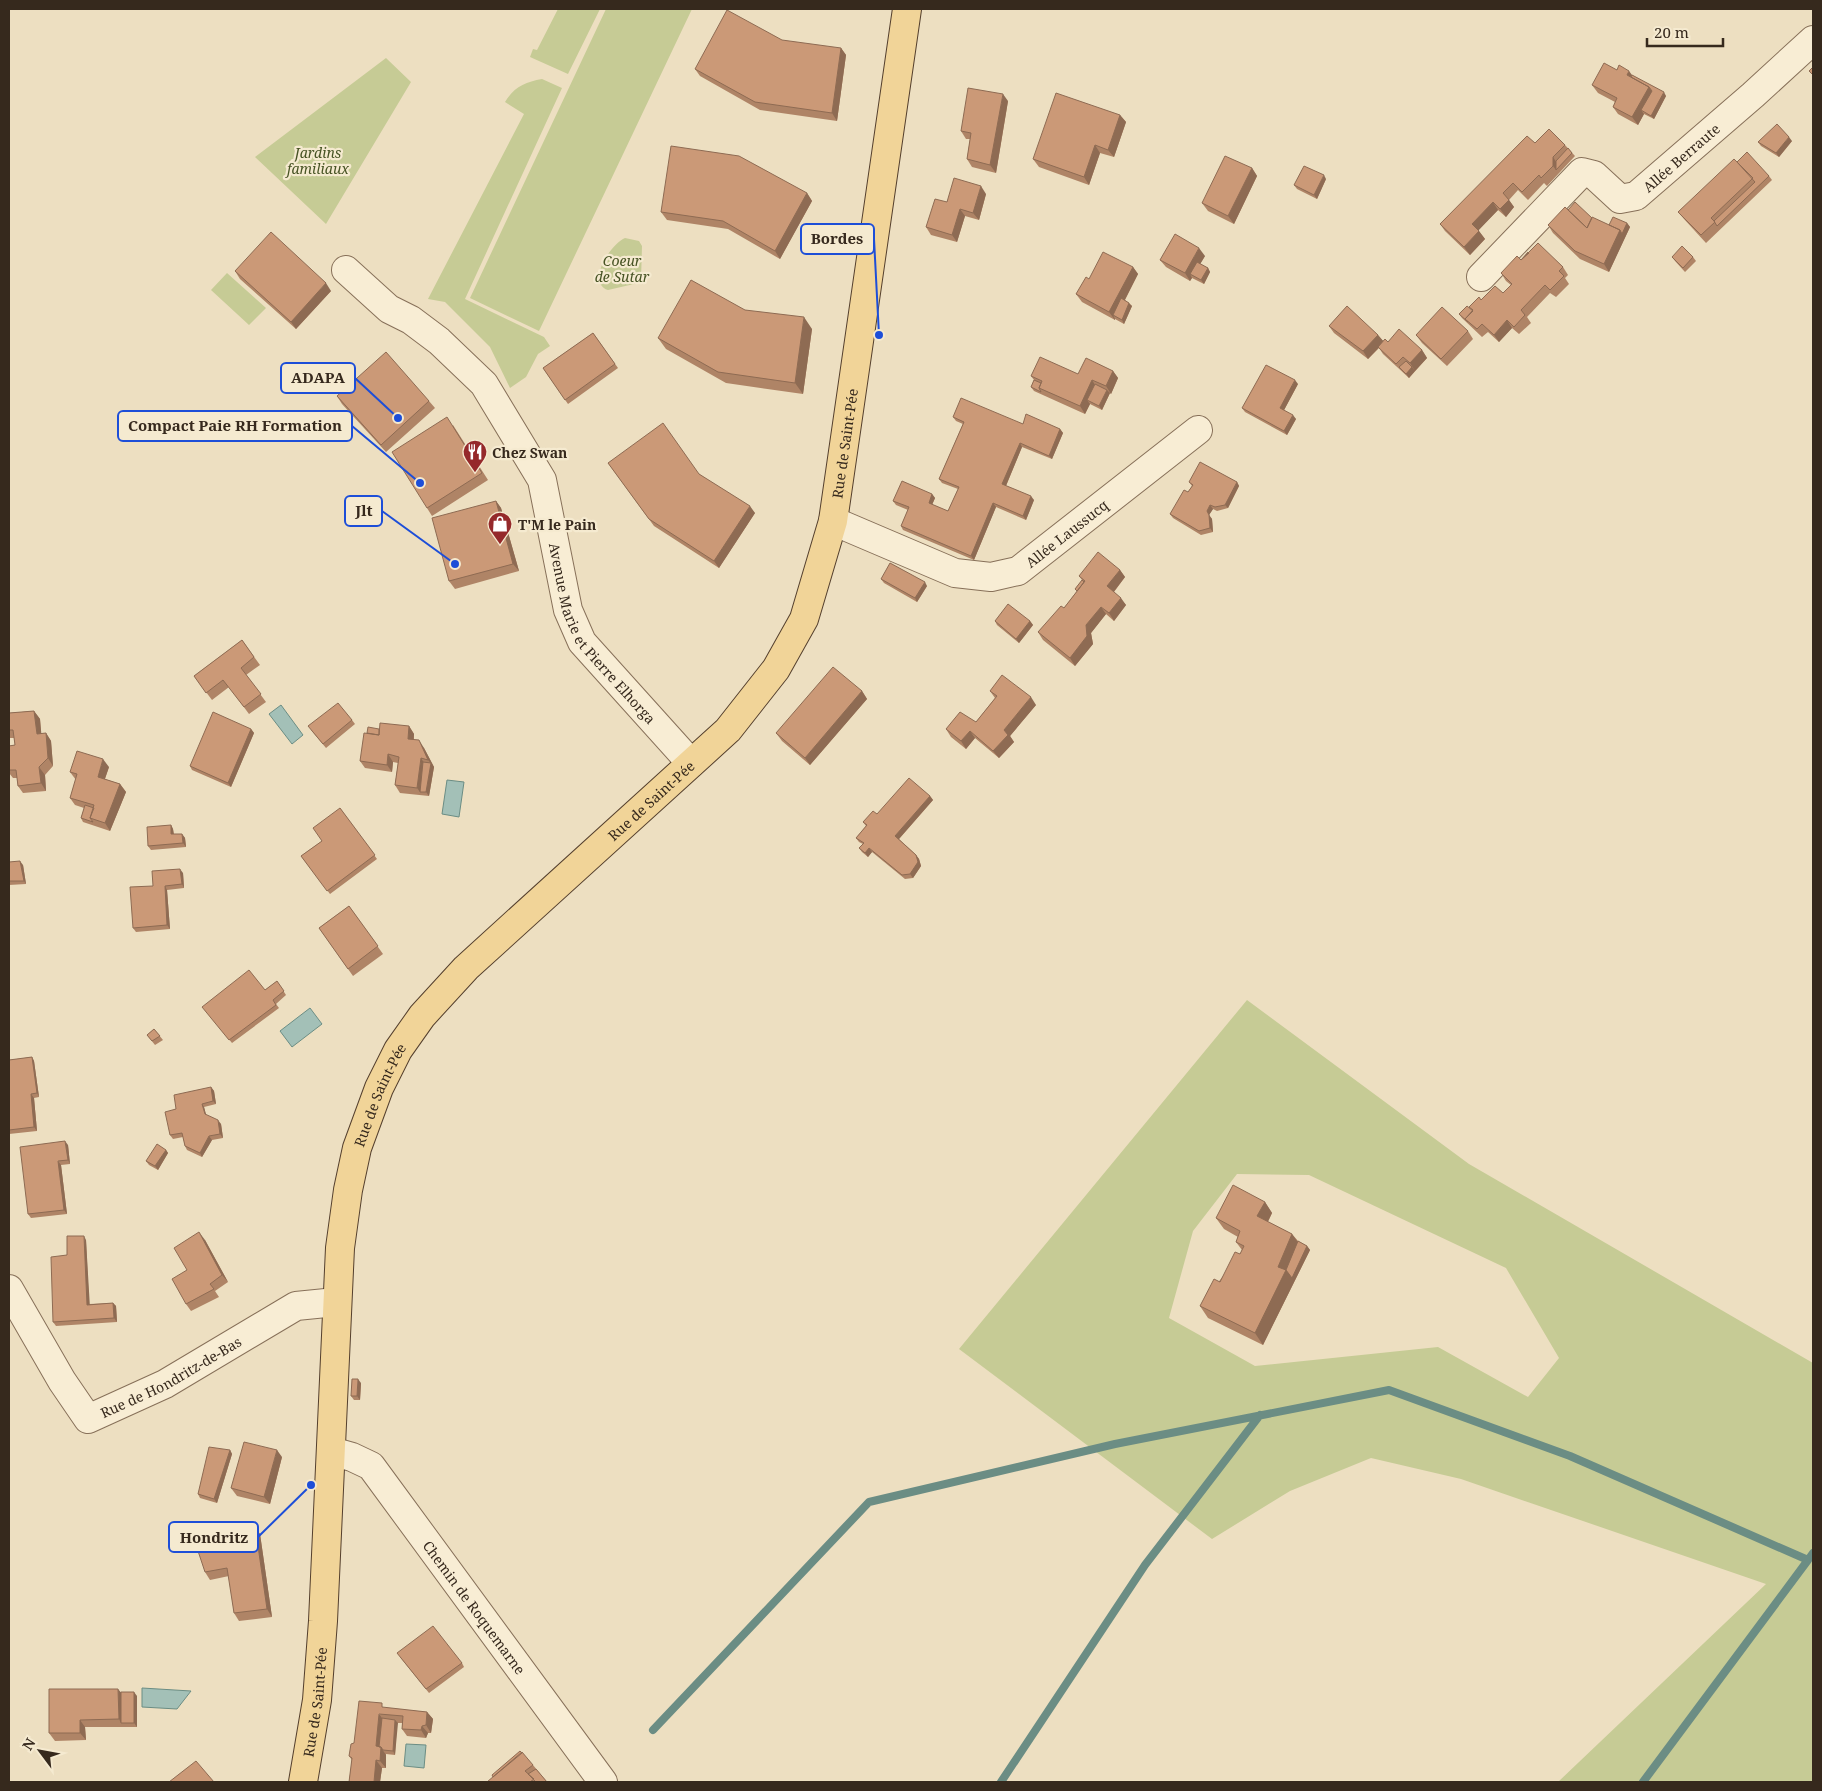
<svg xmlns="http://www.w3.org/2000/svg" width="1822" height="1791" viewBox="0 0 1822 1791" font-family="'Noto Serif',serif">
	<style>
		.green { fill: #c6cb95; fill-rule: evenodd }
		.water { fill: #a3c0b7; stroke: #6b8d84 }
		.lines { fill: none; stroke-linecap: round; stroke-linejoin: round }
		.stream { stroke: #6b8d84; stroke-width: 8 }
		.minor-casing { stroke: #877059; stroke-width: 30 }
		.major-casing { stroke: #543f2d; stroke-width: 30 }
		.minor { stroke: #f8edd4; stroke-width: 28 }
		.major { stroke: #f1d498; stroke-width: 28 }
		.wall { fill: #af8466 }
		.shaded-wall { fill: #8e6b53 }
		.building { fill: #cb9977; stroke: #8e6b53 }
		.labels { text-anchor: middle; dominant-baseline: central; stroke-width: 4.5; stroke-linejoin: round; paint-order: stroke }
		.park-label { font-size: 14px; font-style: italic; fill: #475324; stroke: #f5ead0 }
		.street-label { font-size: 14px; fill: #36291d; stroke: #f5ead0 }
		.poi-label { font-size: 14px; font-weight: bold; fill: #36291d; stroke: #f5ead0; text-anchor: start }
		.leader { fill: none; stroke: #1d4ed8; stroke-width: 2 }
		.callout-dot { fill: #1d4ed8; stroke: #f5ead0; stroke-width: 2 }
		.callout { fill: #f5ead0; stroke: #1d4ed8; stroke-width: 2 }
		.callout-label { font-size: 15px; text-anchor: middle; font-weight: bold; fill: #36291d }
	</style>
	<rect width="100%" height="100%" fill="#eddfc1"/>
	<path class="green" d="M 558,9 L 600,9 L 568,74 L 530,57 L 533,49 L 537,50 Z
		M 606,9 L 692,9 L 539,331 L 470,298 Z
		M 386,58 L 411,82 L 326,224 L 255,157 Z
		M 542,79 L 562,88 L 465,299 L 544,337 L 550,346 L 538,354 L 526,377 L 510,388 L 490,347 L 445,302 L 428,299 L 524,114 L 505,102 C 514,87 525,82 542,79 Z
		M 625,238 L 639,241 L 642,246 L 641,280 L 634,284 L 608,290 C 585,282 612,243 625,238 Z
		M 227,273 L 266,308 L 249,325 L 211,290 Z
		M 1247,1000 L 1469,1164 L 1813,1363 L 1813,1782 L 1558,1782 L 1766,1584 L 1461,1479 L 1371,1458 L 1290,1491 L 1212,1539 L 959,1349 ZM 1237,1174 L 1309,1175 L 1506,1268 L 1559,1358 L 1528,1397 L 1438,1347 L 1255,1366 L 1169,1318 L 1193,1231 Z"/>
	<path class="water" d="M 281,705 L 303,735 L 292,744 L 269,714 Z
		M 447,780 L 464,782 L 459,817 L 442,814 Z
		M 310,1008 L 322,1024 L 292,1047 L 280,1031 Z
		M 142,1688 L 191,1691 L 177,1709 L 142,1707 Z
		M 406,1744 L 426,1745 L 424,1768 L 404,1766 Z"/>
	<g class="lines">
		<path class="stream" d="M 653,1730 L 869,1502 L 1115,1444 L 1389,1390 L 1570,1456 L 1808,1560 L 1813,1553
			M 1001,1782 L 1145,1565 L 1260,1415
			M 1643,1782 L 1808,1560"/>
		<defs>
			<g id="minor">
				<path id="s1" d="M 346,270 L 389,309 L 411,320 L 439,341 L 484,384 L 542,480 L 568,610 L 582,642 L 691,763"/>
				<path id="s2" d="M 1481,277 L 1582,172 L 1594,175 L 1620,199 L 1636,196 L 1753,95 L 1813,40"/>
				<path id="s3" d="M 833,521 L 955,573 L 991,577 L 1018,571 L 1198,430"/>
				<path id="s4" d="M 9,1289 L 62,1381 L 88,1419 L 165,1384 L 296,1306 L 336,1302"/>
				<path id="s5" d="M 331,1451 L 352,1457 L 371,1466 L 603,1782"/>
			</g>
			<g id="major">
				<path id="s6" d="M 303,1782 L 317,1700 L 323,1621 L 340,1248 L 348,1190 L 357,1148 L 379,1088 L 398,1050 L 422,1016 L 466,968 L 728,730 L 776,669 L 804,619 L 833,521 L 907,9"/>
			</g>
		</defs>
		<use href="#minor" class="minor-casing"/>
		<use href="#major" class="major-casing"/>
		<use href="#minor" class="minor"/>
		<use href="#major" class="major"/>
	</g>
	<path class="wall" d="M 841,48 L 846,55 L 837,121 L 760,110 L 700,76 L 695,69 Z
		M 1617,70 L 1632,75 L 1666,96 L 1654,119 L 1644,114 L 1638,125 L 1618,114 L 1613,107 L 1615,102 L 1598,93 L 1592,85 Z
		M 1008,101 L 996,173 L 972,167 L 967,159 L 970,139 L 966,139 L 961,131 Z
		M 1120,115 L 1126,122 L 1114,157 L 1100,153 L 1089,185 L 1039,167 L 1033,159 Z
		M 1792,141 L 1779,157 L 1761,146 L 1758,142 Z
		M 1535,143 L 1565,145 L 1575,156 L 1547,186 L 1544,183 L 1528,200 L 1518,190 L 1509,200 L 1514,207 L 1506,217 L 1498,210 L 1478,230 L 1485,239 L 1470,255 L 1445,231 L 1440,224 Z
		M 1737,162 L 1769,176 L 1772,180 L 1706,243 L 1684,219 L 1678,212 Z
		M 1252,168 L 1257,176 L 1234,224 L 1208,211 L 1202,203 Z
		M 1326,179 L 1317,199 L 1297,189 L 1294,185 Z
		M 807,193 L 812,201 L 780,259 L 728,229 L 667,220 L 661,212 Z
		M 986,194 L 979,220 L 965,216 L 957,242 L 931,235 L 926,227 L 947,202 Z
		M 1568,210 L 1592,218 L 1609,225 L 1627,223 L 1630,227 L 1609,272 L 1580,259 L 1553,233 L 1548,225 Z
		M 1205,256 L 1200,264 L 1208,268 L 1210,272 L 1204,284 L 1192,278 L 1190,281 L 1166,267 L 1160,260 Z
		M 1672,257 L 1693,257 L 1696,261 L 1685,272 L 1675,261 Z
		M 1521,260 L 1563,267 L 1568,275 L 1565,278 L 1569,284 L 1556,297 L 1550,293 L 1527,317 L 1531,323 L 1519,334 L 1512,328 L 1499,342 L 1488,332 L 1482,337 L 1462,318 L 1459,314 L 1472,310 L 1469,307 L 1503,293 L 1511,285 L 1506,281 L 1501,273 Z
		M 1133,267 L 1138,274 L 1125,300 L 1132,306 L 1124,324 L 1115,319 L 1115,320 L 1082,302 L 1076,294 L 1089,279 Z
		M 235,271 L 331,291 L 296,329 L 240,279 Z
		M 745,310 L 812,329 L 803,394 L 726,383 L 666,349 L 658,338 Z
		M 1329,326 L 1378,335 L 1383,341 L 1388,342 L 1422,350 L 1427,358 L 1409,378 L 1383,354 L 1379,348 L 1368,359 L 1334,333 Z
		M 1468,331 L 1473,339 L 1447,366 L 1422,343 L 1416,335 Z
		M 593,333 L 618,368 L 568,404 L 543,368 Z
		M 1113,371 L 1118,378 L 1111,394 L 1110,393 L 1102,410 L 1090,404 L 1085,414 L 1034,391 L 1031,387 L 1034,380 L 1031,376 L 1078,374 Z
		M 1298,384 L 1284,410 L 1296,419 L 1287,435 L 1245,412 L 1242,408 Z
		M 337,396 L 429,401 L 435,408 L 386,452 L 342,404 Z
		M 953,417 L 1023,424 L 1060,429 L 1063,433 L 1052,459 L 1022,447 L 1006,486 L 1034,500 L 1026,520 L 996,507 L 974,560 L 903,530 L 901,526 L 908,510 L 896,505 L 893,501 L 932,494 L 935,498 L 932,505 L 948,511 L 958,489 L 942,483 L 939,479 L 963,424 L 956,421 Z
		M 453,425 L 488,480 L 432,516 L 427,508 Z
		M 608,463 L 699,474 L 755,513 L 719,568 L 654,526 Z
		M 1189,482 L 1237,482 L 1239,486 L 1228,508 L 1217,511 L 1213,509 L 1209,515 L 1212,519 L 1213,532 L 1201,535 L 1173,518 L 1170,514 L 1188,492 L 1192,486 Z
		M 496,501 L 501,508 L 519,571 L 455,589 L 449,581 Z
		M 1120,570 L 1125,577 L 1114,592 L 1126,605 L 1114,621 L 1106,614 L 1091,633 L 1093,644 L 1075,666 L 1043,640 L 1038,632 L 1064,608 L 1077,591 L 1075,589 L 1082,580 L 1079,576 Z
		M 881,579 L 927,586 L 917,602 L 884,583 Z
		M 995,621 L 1030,621 L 1033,625 L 1019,643 L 997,625 Z
		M 242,640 L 260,665 L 246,675 L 266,702 L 249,714 L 229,687 L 212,700 L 194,676 Z
		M 862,691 L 867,699 L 810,765 L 782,741 L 776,733 Z
		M 990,691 L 1036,705 L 1010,736 L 1014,742 L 999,758 L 975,738 L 966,749 L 951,737 L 946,729 L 976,722 L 995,698 Z
		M 34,711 L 40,719 L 41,734 L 46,733 L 51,741 L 53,766 L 45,775 L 46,791 L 23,793 L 18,786 L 17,778 L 13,778 L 9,773 L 9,746 L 15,745 L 14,738 L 9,738 L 9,713 Z
		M 352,720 L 355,724 L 326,748 L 311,730 Z
		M 409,726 L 414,734 L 414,740 L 424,748 L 434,767 L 429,796 L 400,793 L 395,785 L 398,763 L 393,762 L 392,772 L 365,768 L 360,761 L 367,733 L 379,729 Z
		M 251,729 L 254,733 L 231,787 L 192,770 L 190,766 Z
		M 109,767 L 105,779 L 120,784 L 126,792 L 110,831 L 83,822 L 81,818 L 84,808 L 75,805 L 70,798 L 76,780 L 70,772 Z
		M 930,796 L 933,800 L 899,839 L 916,855 L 919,859 L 921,866 L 913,878 L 905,879 L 872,852 L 868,857 L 862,852 L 859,848 L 863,844 L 859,842 L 856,838 L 866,826 L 863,822 L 877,814 Z
		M 340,808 L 377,859 L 330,894 L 301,856 L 322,841 Z
		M 171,825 L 173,829 L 174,834 L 182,834 L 185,838 L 186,847 L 151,850 L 148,846 Z
		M 9,862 L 23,865 L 26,884 L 9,885 Z
		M 183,873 L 184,888 L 167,890 L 170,929 L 136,932 L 133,928 L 153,886 Z
		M 349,906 L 383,954 L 353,976 L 319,928 Z
		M 277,981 L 286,995 L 276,1004 L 279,1008 L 232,1043 L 205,1010 L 265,990 Z
		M 154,1029 L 163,1040 L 155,1045 L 147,1035 Z
		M 32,1057 L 34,1061 L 39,1097 L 34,1098 L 37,1131 L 9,1134 L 9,1060 Z
		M 211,1087 L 214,1091 L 216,1104 L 204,1107 L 206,1115 L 221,1124 L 223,1138 L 212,1140 L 202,1157 L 187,1150 L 185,1146 L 183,1137 L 173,1139 L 170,1135 L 176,1109 Z
		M 68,1145 L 70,1164 L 61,1165 L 67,1214 L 31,1218 L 28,1214 Z
		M 166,1150 L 168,1153 L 158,1170 L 149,1165 L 146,1161 Z
		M 1265,1202 L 1272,1213 L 1268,1222 L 1292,1234 L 1298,1241 L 1307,1246 L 1310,1250 L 1263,1345 L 1208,1318 L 1200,1306 L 1240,1254 L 1242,1250 L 1236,1242 L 1238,1237 L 1224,1229 L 1216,1218 Z
		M 86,1240 L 89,1304 L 113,1303 L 116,1306 L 117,1322 L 56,1326 L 53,1322 L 67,1255 Z
		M 205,1240 L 228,1282 L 215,1291 L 219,1297 L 191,1311 L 186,1304 L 187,1270 Z
		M 361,1383 L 360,1400 L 354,1400 L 351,1396 Z
		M 230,1450 L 232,1454 L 217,1503 L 200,1498 L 198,1494 Z
		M 282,1457 L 270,1504 L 237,1496 L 231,1488 Z
		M 257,1530 L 260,1534 L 272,1617 L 239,1621 L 234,1613 L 229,1576 L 210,1580 L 205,1572 L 227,1543 Z
		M 400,1657 L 462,1663 L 464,1667 L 429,1693 Z
		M 121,1692 L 137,1696 L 137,1727 L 85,1727 L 86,1740 L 55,1741 L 49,1733 Z
		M 386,1708 L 427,1712 L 433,1719 L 431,1733 L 428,1733 L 426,1738 L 407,1736 L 402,1729 L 402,1723 L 397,1723 L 395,1755 L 386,1754 L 386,1768 L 382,1768 L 380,1782 L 349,1782 L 352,1760 L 349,1756 L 354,1743 Z
		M 533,1765 L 547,1782 L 487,1782 Z"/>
	<path class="shaded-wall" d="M 841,48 L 846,55 L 837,121 L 832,113 Z
		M 1629,71 L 1635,79 L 1627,75 Z
		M 1649,87 L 1654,95 L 1641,110 L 1644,114 L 1638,125 L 1632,117 Z
		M 1664,92 L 1666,96 L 1654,119 L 1651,116 Z
		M 1003,94 L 1008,101 L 996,173 L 990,165 Z
		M 1120,115 L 1126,122 L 1114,157 L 1108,150 Z
		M 1789,137 L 1792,141 L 1779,157 L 1776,153 Z
		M 1095,145 L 1100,153 L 1089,185 L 1084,177 Z
		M 1553,157 L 1558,165 L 1556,170 L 1553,166 Z
		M 1252,168 L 1257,176 L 1234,224 L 1228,216 Z
		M 1324,175 L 1326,179 L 1317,199 L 1314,195 Z
		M 981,186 L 986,194 L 979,220 L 973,213 Z
		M 807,193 L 812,201 L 780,259 L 775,251 Z
		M 1509,200 L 1514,207 L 1506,217 L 1500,209 Z
		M 1493,202 L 1498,210 L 1477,232 L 1472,224 Z
		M 960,209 L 965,216 L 957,242 L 952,235 Z
		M 1627,223 L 1630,227 L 1609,272 L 1604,264 L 1620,230 Z
		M 1479,231 L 1485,239 L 1470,255 L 1464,247 Z
		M 1199,248 L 1205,256 L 1193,276 L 1190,274 L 1192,278 L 1190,281 L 1185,273 Z
		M 1133,267 L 1138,274 L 1116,317 L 1113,315 L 1115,319 L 1115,320 L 1109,312 Z
		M 1208,268 L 1210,272 L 1204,284 L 1201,280 Z
		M 326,283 L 331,291 L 296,329 L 291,322 Z
		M 1129,303 L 1132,306 L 1124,324 L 1122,320 Z
		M 804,317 L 812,329 L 803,394 L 795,383 Z
		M 1507,320 L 1512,328 L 1499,342 L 1494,335 Z
		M 1378,335 L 1384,342 L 1368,359 L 1363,351 Z
		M 1422,350 L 1427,358 L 1415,371 L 1410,363 Z
		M 1412,367 L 1415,371 L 1409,378 L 1406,374 Z
		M 1113,371 L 1118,378 L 1111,394 L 1106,386 Z
		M 1092,380 L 1097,388 L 1087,400 L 1090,404 L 1085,414 L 1080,406 Z
		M 1295,380 L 1298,384 L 1283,412 L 1280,408 Z
		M 1107,390 L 1110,393 L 1102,410 L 1099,406 Z
		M 1293,415 L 1296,419 L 1287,435 L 1284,431 Z
		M 1060,429 L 1063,433 L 1052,459 L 1049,456 Z
		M 1020,443 L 1022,447 L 1005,488 L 1002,484 Z
		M 1237,482 L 1239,486 L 1228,508 L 1225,505 Z
		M 932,494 L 935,498 L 931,507 L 929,503 Z
		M 1031,496 L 1034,500 L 1026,520 L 1023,516 Z
		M 496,501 L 501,508 L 519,571 L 513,564 Z
		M 993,503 L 996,507 L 974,560 L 971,556 Z
		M 1210,505 L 1213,509 L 1209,515 L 1212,519 L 1213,532 L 1210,528 L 1207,511 Z
		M 750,506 L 755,513 L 719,568 L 714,561 Z
		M 1120,570 L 1125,577 L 1112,594 L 1107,586 Z
		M 925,582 L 927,586 L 917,602 L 915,598 Z
		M 1121,598 L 1126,605 L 1114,621 L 1109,613 Z
		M 1101,607 L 1106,614 L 1091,633 L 1093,644 L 1075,666 L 1070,658 L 1086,625 Z
		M 1030,621 L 1033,625 L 1019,643 L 1016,639 Z
		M 862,691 L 867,699 L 810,765 L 805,758 Z
		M 1031,697 L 1036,705 L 1010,736 L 1014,742 L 999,758 L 993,751 L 1004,730 Z
		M 34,711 L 40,719 L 42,741 L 37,734 Z
		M 409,726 L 414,734 L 413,746 L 408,739 Z
		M 251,729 L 254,733 L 231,787 L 228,783 Z
		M 970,731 L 975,738 L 966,749 L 961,741 Z
		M 46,733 L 51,741 L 53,766 L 48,758 Z
		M 419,740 L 424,748 L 434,767 L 428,760 Z
		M 388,754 L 393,762 L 392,772 L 387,765 Z
		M 421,758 L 426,766 L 420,792 L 417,788 Z
		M 103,759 L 109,767 L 103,784 L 98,777 Z
		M 431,763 L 434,767 L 429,796 L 426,792 Z
		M 39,767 L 45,775 L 46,791 L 41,783 Z
		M 120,784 L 126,792 L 110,831 L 105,823 Z
		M 930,796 L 933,800 L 898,840 L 895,836 Z
		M 171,825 L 173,829 L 174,838 L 171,834 Z
		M 182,834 L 185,838 L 186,847 L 183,843 Z
		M 869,848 L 872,852 L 868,857 L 865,853 Z
		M 916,855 L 919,859 L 921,866 L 913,878 L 910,874 Z
		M 20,861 L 23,865 L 26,884 L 24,881 Z
		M 180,869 L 183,873 L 184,888 L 182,884 Z
		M 165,886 L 167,890 L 170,929 L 167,925 Z
		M 32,1057 L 34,1061 L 39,1097 L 37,1093 Z
		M 211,1087 L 214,1091 L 216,1104 L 213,1101 Z
		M 31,1094 L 34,1098 L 37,1131 L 34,1127 Z
		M 202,1104 L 204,1107 L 207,1118 L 205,1114 Z
		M 218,1120 L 221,1124 L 223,1138 L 220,1134 Z
		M 209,1136 L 212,1140 L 202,1157 L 200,1153 Z
		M 65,1141 L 68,1145 L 70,1164 L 68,1160 Z
		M 166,1150 L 168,1153 L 158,1170 L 155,1166 Z
		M 58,1161 L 61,1165 L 67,1214 L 64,1210 Z
		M 1265,1202 L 1272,1213 L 1265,1227 L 1257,1216 Z
		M 199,1232 L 205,1240 L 228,1282 L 222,1275 Z
		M 1292,1234 L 1300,1245 L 1307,1246 L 1310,1250 L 1263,1345 L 1255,1333 L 1278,1267 Z
		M 84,1236 L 86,1240 L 90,1308 L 87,1305 Z
		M 113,1303 L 116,1306 L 117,1322 L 114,1318 Z
		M 358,1379 L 361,1383 L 360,1400 L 357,1396 Z
		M 230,1450 L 232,1454 L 217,1503 L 214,1499 Z
		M 277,1450 L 282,1457 L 270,1504 L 264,1497 Z
		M 257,1530 L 260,1534 L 272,1617 L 267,1609 L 257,1539 Z
		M 118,1689 L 124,1696 L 121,1723 L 119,1719 Z
		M 134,1692 L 137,1696 L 137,1727 L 134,1723 Z
		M 427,1712 L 433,1719 L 431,1733 L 426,1725 Z
		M 379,1714 L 385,1722 L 382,1749 L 386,1755 L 386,1768 L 380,1761 L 376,1746 Z
		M 80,1720 L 85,1727 L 86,1740 L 80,1733 Z
		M 395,1720 L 398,1723 L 395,1755 L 393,1751 Z
		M 422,1726 L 428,1733 L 426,1738 L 421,1730 Z
		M 376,1760 L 382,1768 L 380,1782 L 374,1782 Z"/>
	<path class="building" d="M 727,10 L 782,40 L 841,48 L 832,113 L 755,102 L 695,69 Z
		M 1604,63 L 1617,70 L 1619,65 L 1629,71 L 1627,75 L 1649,87 L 1632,117 L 1613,107 L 1617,98 L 1592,85 Z
		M 1813,67 L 1813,75 L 1809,71 Z
		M 1632,75 L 1664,92 L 1651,116 L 1641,110 L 1652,91 L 1649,87 L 1631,77 Z
		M 968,88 L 1003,94 L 990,165 L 967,159 L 971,133 L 961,131 Z
		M 1056,93 L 1120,115 L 1108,150 L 1095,145 L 1084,177 L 1033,159 Z
		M 1777,124 L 1789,137 L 1776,153 L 1758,142 Z
		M 1549,129 L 1565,145 L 1553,157 L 1553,166 L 1541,178 L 1539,175 L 1522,192 L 1513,183 L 1503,193 L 1509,200 L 1500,209 L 1493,202 L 1472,224 L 1479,231 L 1464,247 L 1440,224 L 1527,136 L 1535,143 Z
		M 671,146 L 739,156 L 807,193 L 775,251 L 723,221 L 661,212 Z
		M 1568,148 L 1572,153 L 1556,170 L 1556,161 Z
		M 1747,152 L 1769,176 L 1717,226 L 1714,221 L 1755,182 L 1737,162 Z
		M 1225,156 L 1252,168 L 1228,216 L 1202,203 Z
		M 1734,159 L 1753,178 L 1711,218 L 1715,222 L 1701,235 L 1678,212 Z
		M 1304,166 L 1324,175 L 1314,195 L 1294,185 Z
		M 954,178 L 981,186 L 973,213 L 960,209 L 952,235 L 926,227 L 935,199 L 947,202 Z
		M 1575,202 L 1592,218 L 1587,228 L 1568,210 Z
		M 1565,207 L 1587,228 L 1592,217 L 1620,230 L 1604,264 L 1575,251 L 1548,225 Z
		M 1613,217 L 1627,223 L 1622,234 L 1620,230 L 1609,225 Z
		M 271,232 L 326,283 L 291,322 L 235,271 Z
		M 1175,234 L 1199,248 L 1185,273 L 1160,260 Z
		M 1538,243 L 1563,267 L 1559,271 L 1564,276 L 1550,290 L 1545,285 L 1521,310 L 1525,315 L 1514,327 L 1507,320 L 1494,335 L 1482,324 L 1477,329 L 1465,319 L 1473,310 L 1469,307 L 1479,297 L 1481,300 L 1495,286 L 1503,293 L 1512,284 L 1501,273 L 1517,256 L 1521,260 Z
		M 1682,246 L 1693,257 L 1683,268 L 1672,257 Z
		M 1103,252 L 1133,267 L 1109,312 L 1076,294 L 1086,277 L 1089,279 Z
		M 1528,252 L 1529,253 L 1521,260 Z
		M 1197,262 L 1208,268 L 1201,280 L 1190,274 Z
		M 691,280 L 745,310 L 804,317 L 795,383 L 718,372 L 658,338 Z
		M 1121,298 L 1129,303 L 1122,320 L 1113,315 Z
		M 1347,306 L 1378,335 L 1363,351 L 1329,326 Z
		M 1467,306 L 1473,311 L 1465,319 L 1468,322 L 1459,314 Z
		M 1442,307 L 1468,331 L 1441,359 L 1416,335 Z
		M 1399,329 L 1422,350 L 1410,363 L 1403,357 L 1396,364 L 1378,347 L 1385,339 L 1388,342 Z
		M 593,333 L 615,364 L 565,400 L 543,368 Z
		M 386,352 L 429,401 L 381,445 L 337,396 Z
		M 1040,357 L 1078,374 L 1086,358 L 1113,371 L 1106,386 L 1092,380 L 1080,406 L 1039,388 L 1042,381 L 1031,376 Z
		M 1406,361 L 1412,367 L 1406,374 L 1399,367 Z
		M 1266,365 L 1295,380 L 1280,408 L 1293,415 L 1284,431 L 1242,408 Z
		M 1034,380 L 1041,383 L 1039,388 L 1041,392 L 1031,387 Z
		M 1095,384 L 1107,390 L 1099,406 L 1087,400 Z
		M 961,398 L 1023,424 L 1026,414 L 1060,429 L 1049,456 L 1020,443 L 1002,484 L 1031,496 L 1023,516 L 993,503 L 971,556 L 901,526 L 909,507 L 893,501 L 902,481 L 932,494 L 929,503 L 948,511 L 959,487 L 939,479 L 964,422 L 953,417 Z
		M 447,417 L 482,473 L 427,508 L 392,452 Z
		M 663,423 L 699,474 L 750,506 L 714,561 L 649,519 L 608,463 Z
		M 1200,462 L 1237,482 L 1225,505 L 1215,507 L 1210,505 L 1207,511 L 1209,515 L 1210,528 L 1199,531 L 1170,514 L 1184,490 L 1188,492 L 1193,485 L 1189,482 Z
		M 496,501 L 513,564 L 449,581 L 432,518 Z
		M 1098,552 L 1120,570 L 1107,586 L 1121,598 L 1109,613 L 1101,607 L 1086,625 L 1087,636 L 1070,658 L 1038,632 L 1061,606 L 1064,608 L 1085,581 L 1079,576 Z
		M 890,563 L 925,582 L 915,598 L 881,579 Z
		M 1082,580 L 1084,582 L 1077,591 L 1075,589 Z
		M 1008,604 L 1030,621 L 1016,639 L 995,621 Z
		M 242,640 L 254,657 L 241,668 L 261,694 L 244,707 L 223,680 L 206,693 L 194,676 Z
		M 833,667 L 862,691 L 805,758 L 776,733 Z
		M 1002,675 L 1031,697 L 1004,730 L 1008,735 L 993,751 L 970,731 L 961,741 L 946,729 L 960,712 L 976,722 L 997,696 L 990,691 Z
		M 338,703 L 352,720 L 323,744 L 308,726 Z
		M 34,711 L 37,734 L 46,733 L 48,758 L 39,767 L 41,783 L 18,786 L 16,770 L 9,770 L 9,746 L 15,745 L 13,730 L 9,730 L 9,713 Z
		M 213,712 L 251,729 L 228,783 L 190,766 Z
		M 380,723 L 409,726 L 408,739 L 419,740 L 428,760 L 421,758 L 417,788 L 395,785 L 399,757 L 388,754 L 387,765 L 360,761 L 364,733 L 379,735 Z
		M 368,727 L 379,729 L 379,735 L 367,733 Z
		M 77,751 L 103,759 L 98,777 L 120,784 L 105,823 L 90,818 L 94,805 L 70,798 L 77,774 L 70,772 Z
		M 423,762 L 431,763 L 426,792 L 420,792 Z
		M 909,778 L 930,796 L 895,836 L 916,855 L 918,862 L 910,874 L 902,875 L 869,848 L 865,853 L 859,848 L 864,843 L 856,838 L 867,825 L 863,822 L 873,811 L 877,814 Z
		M 85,805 L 94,808 L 90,818 L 93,822 L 81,818 Z
		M 340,808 L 375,855 L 327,891 L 301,856 L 322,841 L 313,828 Z
		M 171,825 L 171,834 L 182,834 L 183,843 L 148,846 L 147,827 Z
		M 20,861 L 24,881 L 9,881 L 9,862 Z
		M 180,869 L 182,884 L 165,886 L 167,925 L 133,928 L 130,887 L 153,886 L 152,871 Z
		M 349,906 L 378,946 L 348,969 L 319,928 Z
		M 249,970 L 265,990 L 277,981 L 284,991 L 273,1000 L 276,1005 L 229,1040 L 202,1007 Z
		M 154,1029 L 160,1036 L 152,1041 L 147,1035 Z
		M 32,1057 L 37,1093 L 31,1094 L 34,1127 L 9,1130 L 9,1060 Z
		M 211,1087 L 213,1101 L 202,1104 L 205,1114 L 218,1120 L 220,1134 L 209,1136 L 200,1153 L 185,1146 L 182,1133 L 170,1135 L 165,1112 L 176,1109 L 174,1095 Z
		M 65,1141 L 68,1160 L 58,1161 L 64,1210 L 28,1214 L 20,1147 Z
		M 157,1144 L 166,1150 L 155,1166 L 146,1161 Z
		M 1233,1185 L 1265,1202 L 1257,1216 L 1292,1234 L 1278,1267 L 1286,1270 L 1255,1333 L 1200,1306 L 1214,1279 L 1220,1282 L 1235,1252 L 1240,1254 L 1244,1246 L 1236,1242 L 1240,1231 L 1216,1218 Z
		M 199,1232 L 222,1275 L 210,1284 L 214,1289 L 186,1304 L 172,1279 L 187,1270 L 174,1248 Z
		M 67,1236 L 84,1236 L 87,1305 L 113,1303 L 114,1318 L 53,1322 L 51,1257 L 67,1255 Z
		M 1298,1241 L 1307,1246 L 1292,1278 L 1286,1270 Z
		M 352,1379 L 358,1379 L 357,1396 L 351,1396 Z
		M 244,1442 L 277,1450 L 264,1497 L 231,1488 Z
		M 209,1447 L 230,1450 L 214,1499 L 198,1494 Z
		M 257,1530 L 259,1543 L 257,1539 L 227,1543 L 226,1535 Z
		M 257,1539 L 267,1609 L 234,1613 L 227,1568 L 205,1572 L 197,1548 Z
		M 433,1626 L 462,1663 L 426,1689 L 397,1653 Z
		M 49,1689 L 118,1689 L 119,1719 L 80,1720 L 80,1733 L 49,1733 Z
		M 121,1692 L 134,1692 L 134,1723 L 121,1723 Z
		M 359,1701 L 382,1703 L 382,1707 L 427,1712 L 426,1725 L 422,1726 L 421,1730 L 402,1729 L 403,1716 L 379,1714 L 376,1746 L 381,1747 L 380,1761 L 376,1760 L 374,1782 L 349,1782 L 352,1758 L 349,1756 L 351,1744 L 354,1743 Z
		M 382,1718 L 395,1720 L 393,1751 L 383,1750 L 381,1747 L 379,1747 Z
		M 520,1751 L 522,1753 L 493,1777 L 492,1775 Z
		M 522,1752 L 533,1765 L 525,1771 L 534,1779 L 530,1782 L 487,1782 Z
		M 196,1761 L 214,1782 L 169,1782 Z
		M 536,1769 L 547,1782 L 536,1782 L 528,1774 Z"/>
	<defs>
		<symbol id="restaurant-pin" viewBox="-11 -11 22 30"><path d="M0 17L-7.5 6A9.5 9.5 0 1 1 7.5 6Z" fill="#95292b" stroke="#f5ead0"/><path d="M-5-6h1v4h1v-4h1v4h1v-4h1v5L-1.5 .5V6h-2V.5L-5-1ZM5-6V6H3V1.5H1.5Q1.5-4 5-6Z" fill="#fff"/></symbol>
		<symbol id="shop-pin" viewBox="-11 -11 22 30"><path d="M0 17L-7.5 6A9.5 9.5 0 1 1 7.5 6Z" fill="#95292b" stroke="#f5ead0"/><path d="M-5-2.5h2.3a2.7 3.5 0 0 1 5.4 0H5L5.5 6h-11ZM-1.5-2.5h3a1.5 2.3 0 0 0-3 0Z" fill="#fff"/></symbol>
	</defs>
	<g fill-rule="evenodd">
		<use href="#restaurant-pin" x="461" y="438" width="28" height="38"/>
		<use href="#shop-pin" x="486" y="510" width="28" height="38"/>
	</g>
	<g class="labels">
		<g class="park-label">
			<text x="318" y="152">Jardins<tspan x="318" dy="16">familiaux</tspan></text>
			<text x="622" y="260">Coeur<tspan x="622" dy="16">de Sutar</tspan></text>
		</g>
		<g class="street-label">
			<text stroke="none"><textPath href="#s2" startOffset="269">Allée Berraute</textPath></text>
			<text stroke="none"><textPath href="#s6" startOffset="1520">Rue de Saint-Pée</textPath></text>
			<text stroke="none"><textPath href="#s3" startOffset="258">Allée Laussucq</textPath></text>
			<text stroke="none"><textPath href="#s1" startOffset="461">Avenue Marie et Pierre Elhorga</textPath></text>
			<text stroke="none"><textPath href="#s6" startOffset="1100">Rue de Saint-Pée</textPath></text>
			<text stroke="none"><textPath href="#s6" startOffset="695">Rue de Saint-Pée</textPath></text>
			<text stroke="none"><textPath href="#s4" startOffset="245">Rue de Hondritz-de-Bas</textPath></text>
			<text stroke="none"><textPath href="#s5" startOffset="218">Chemin de Roquemarne</textPath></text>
			<text stroke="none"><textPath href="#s6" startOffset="81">Rue de Saint-Pée</textPath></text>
		</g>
		<g class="poi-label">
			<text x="492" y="452">Chez Swan</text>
			<text x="518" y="524">T'M le Pain</text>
		</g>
	</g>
	<path class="leader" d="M879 335L874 239M398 418L355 378M420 483L352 426M455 564L382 511M311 1485L258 1537"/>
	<g class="callout-dot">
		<circle cx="879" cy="335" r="5"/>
		<circle cx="398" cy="418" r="5"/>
		<circle cx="420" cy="483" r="5"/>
		<circle cx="455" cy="564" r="5"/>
		<circle cx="311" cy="1485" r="5"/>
	</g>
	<g class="callout">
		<rect x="801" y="224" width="73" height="30" rx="5"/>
		<rect x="281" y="363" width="74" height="30" rx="5"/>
		<rect x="118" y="411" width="234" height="30" rx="5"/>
		<rect x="345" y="496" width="37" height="30" rx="5"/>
		<rect x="169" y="1522" width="89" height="30" rx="5"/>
	</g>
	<g class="callout-label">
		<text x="837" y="244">Bordes</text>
		<text x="318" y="383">ADAPA</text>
		<text x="235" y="431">Compact Paie RH Formation</text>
		<text x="364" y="516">Jlt</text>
		<text x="214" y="1543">Hondritz</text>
	</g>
	<rect width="1822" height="1791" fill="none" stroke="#36291d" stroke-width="20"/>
	<g transform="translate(40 1751) rotate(302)" stroke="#f5ead0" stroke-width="4" paint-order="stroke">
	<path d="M0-4L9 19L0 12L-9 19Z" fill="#36291d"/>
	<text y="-8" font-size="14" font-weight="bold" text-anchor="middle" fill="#36291d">N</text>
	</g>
	<path d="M1647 38v8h76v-8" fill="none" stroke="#36291d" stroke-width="2.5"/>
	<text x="1654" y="38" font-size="15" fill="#36291d" stroke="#f5ead0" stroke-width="4" paint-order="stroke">20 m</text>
</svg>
